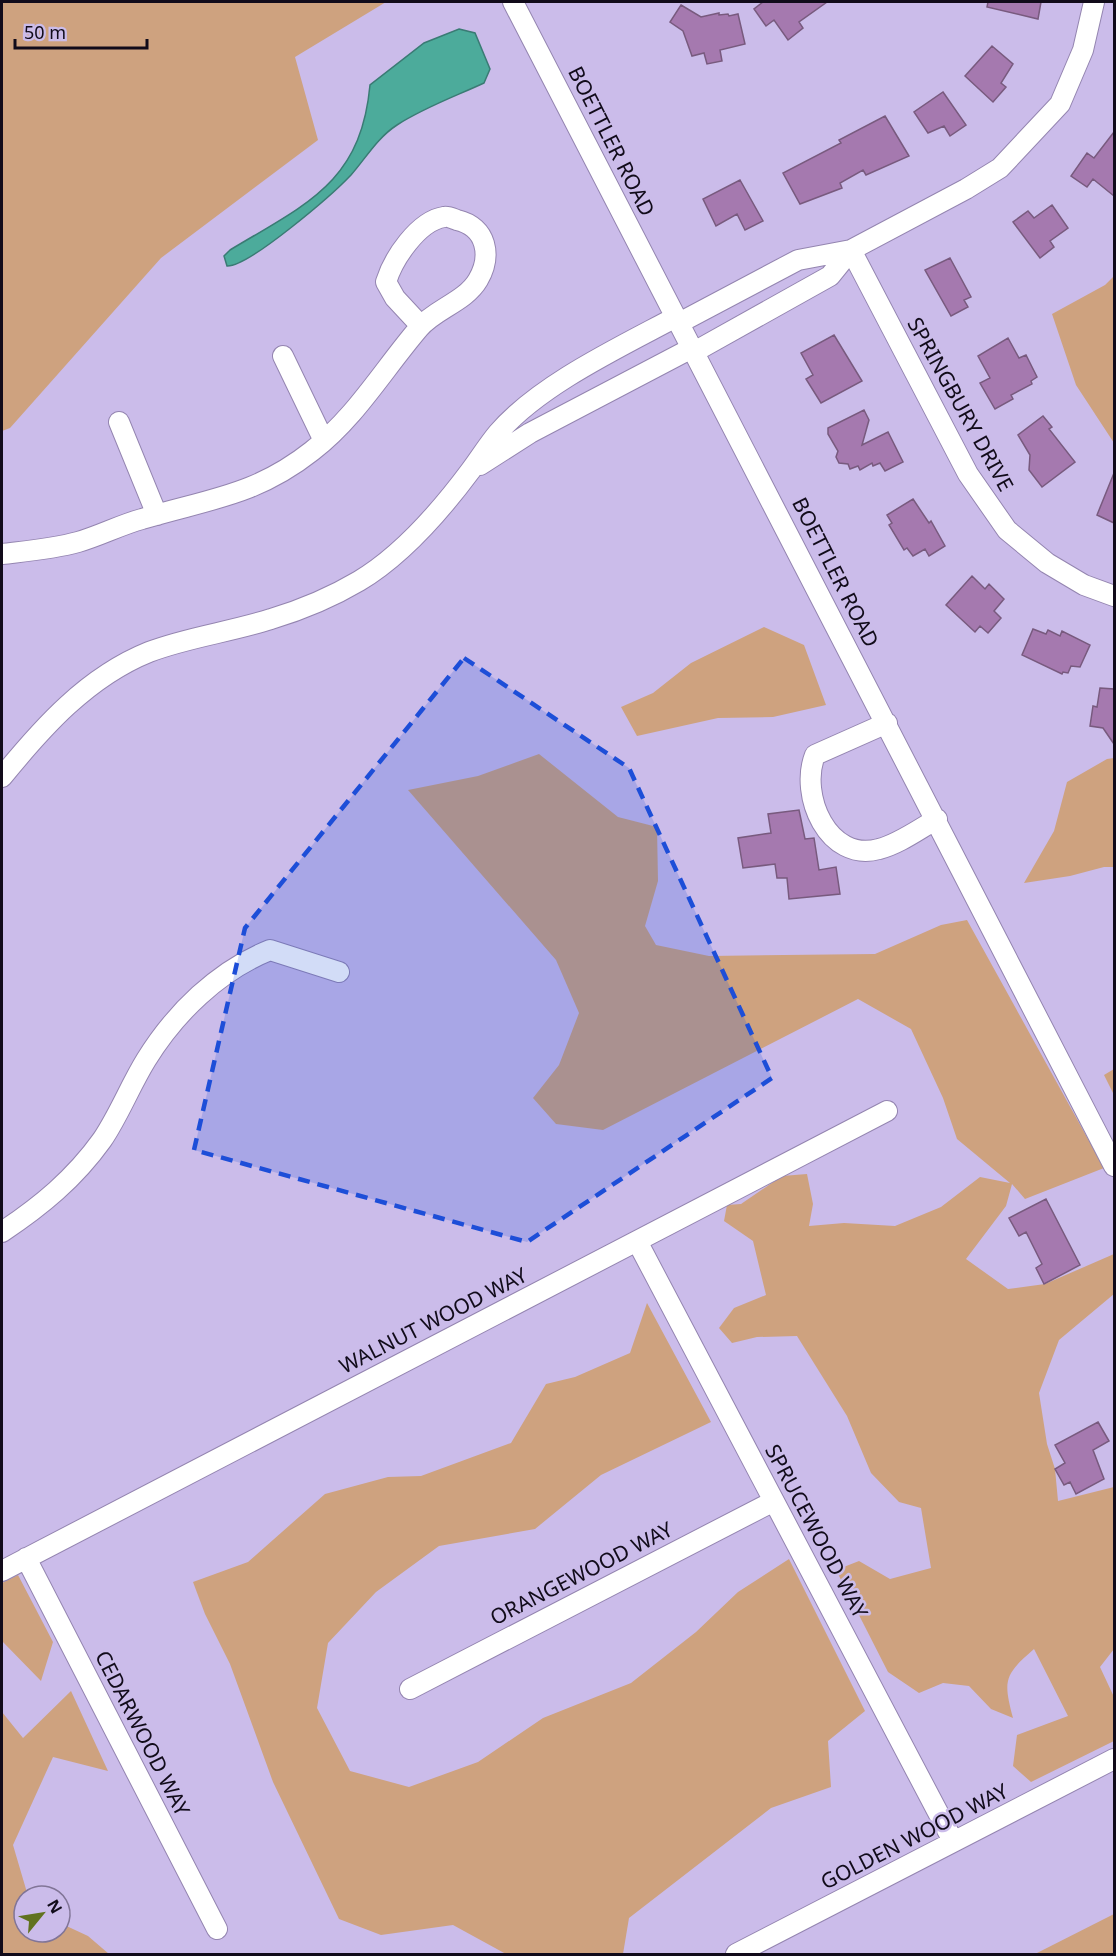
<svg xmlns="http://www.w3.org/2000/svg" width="1116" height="1956" viewBox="0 0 1116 1956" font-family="'Noto Sans',sans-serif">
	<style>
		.green { fill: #cea27f }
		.water { fill: #4cab9b; stroke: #3a7b74; stroke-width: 1.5 }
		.building { fill: #a579af; stroke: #785a7e; stroke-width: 1.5 }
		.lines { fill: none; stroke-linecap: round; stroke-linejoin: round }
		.minor-casing { stroke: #9485b0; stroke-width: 22 }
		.minor { stroke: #fff; stroke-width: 20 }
		.marked { fill: #1d4ed8; fill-opacity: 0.2; stroke: #1d4ed8; stroke-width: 4.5; stroke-dasharray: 12 8; stroke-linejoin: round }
		.labels { text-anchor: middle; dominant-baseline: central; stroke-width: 5; stroke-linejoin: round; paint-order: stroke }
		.street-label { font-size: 21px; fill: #110b1a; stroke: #cbbcea }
	</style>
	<rect width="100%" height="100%" fill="#cbbcea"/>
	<path class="green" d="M 2,2 L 386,2 L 295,57 L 318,140 L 161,258 L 10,428 L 2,431 Z
		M 1114,276 L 1114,443 L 1076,385 L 1052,314 L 1105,285 Z
		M 764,627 L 804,645 L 826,705 L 773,717 L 718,718 L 637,736 L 621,707 L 653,693 L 691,663 Z
		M 539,754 L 618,817 L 657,827 L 658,881 L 645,926 L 656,945 L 709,956 L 875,954 L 941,925 L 967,920 L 1104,1168 L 1025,1199 L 1012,1184 L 1006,1206 L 966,1259 L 1008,1289 L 1045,1284 L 1114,1254 L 1114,1294 L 1059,1340 L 1039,1393 L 1047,1444 L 1055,1469 L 1058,1501 L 1114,1487 L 1114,1649 L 1100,1667 L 1114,1697 L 1114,1741 L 1031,1782 L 1013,1766 L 1017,1735 L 1068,1716 L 1034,1649 C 1004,1675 1003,1680 1013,1718 L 991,1709 L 969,1686 L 943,1683 L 919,1693 L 888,1672 L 836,1570 L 859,1561 L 890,1579 L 931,1568 L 921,1508 L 899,1502 L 871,1473 L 847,1416 L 797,1336 L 757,1337 L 732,1343 L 719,1328 L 734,1308 L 766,1295 L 753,1241 L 724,1221 L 727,1205 L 741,1204 L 782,1176 L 807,1174 L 813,1204 L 809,1226 L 844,1223 L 895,1226 L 941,1207 L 980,1177 L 1010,1183 L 957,1139 L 943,1098 L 911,1029 L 858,999 L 603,1130 L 556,1124 L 533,1098 L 559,1065 L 579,1013 L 556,960 L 408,790 L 478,776 Z
		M 1114,758 L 1114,867 L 1104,867 L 1070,876 L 1024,883 L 1054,831 L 1067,782 L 1107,759 Z
		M 1114,1069 L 1114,1095 L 1104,1075 Z
		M 647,1303 L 711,1422 L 601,1475 L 535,1529 L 439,1546 L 376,1592 L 328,1643 L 317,1708 L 350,1771 L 409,1787 L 478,1762 L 543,1718 L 631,1683 L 696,1632 L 738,1592 L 789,1559 L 865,1711 L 828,1741 L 831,1787 L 771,1808 L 629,1918 L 623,1954 L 506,1954 L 453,1925 L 381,1935 L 339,1919 L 273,1782 L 230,1664 L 205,1614 L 193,1582 L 248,1562 L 325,1494 L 388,1477 L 421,1476 L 511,1443 L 546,1384 L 575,1377 L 630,1353 Z
		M 18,1575 L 53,1642 L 41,1681 L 2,1641 L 2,1583 Z
		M 71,1691 L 108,1771 L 53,1757 L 13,1845 L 28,1896 L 24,1896 L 24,1932 L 60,1932 L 60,1923 L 88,1936 L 109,1954 L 2,1954 L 2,1712 L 23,1738 Z
		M 1114,1914 L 1114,1954 L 1035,1954 Z"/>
	<path class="water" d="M 459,29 L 475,33 L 490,69 L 484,83 C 456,96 423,108 397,125 C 377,138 366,158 351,175 C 333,194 249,267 227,266 L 224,256 L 230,250 C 306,204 361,183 370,85 L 424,43 Z"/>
	<path class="building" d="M 763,2 L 827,2 L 799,22 L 803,28 L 788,40 L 774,20 L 766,26 L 754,9 Z
		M 988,2 L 1041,2 L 1038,19 L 987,7 Z
		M 681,5 L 701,17 L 719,13 L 719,15 L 728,14 L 729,16 L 738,14 L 745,44 L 720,50 L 722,61 L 707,64 L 704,53 L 692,56 L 683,31 L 670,22 Z
		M 992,46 L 1013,64 L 1001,83 L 1006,87 L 993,102 L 965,76 Z
		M 943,92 L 966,125 L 950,136 L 944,126 L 928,133 L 914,112 Z
		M 885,116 L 909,156 L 866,175 L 863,170 L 840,183 L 842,188 L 800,204 L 783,173 L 841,143 L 839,140 Z
		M 1114,132 L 1114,196 L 1093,179 L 1087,187 L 1071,176 L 1087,153 L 1094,158 Z
		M 740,180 L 763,221 L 745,230 L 737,214 L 716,226 L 703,199 Z
		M 1052,205 L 1068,228 L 1050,241 L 1054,247 L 1040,258 L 1013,222 L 1028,211 L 1034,218 Z
		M 950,258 L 971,297 L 964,300 L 968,307 L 951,316 L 925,270 Z
		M 834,335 L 862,381 L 821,403 L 806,379 L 813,375 L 801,353 Z
		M 1008,338 L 1019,358 L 1026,355 L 1037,377 L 1031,381 L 1032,384 L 1011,395 L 1013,399 L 995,409 L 980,383 L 990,378 L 978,356 Z
		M 864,410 L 869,420 L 862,445 L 888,432 L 903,462 L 885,471 L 880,463 L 873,466 L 872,463 L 860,470 L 858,466 L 850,469 L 848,464 L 839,463 L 836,457 L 838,451 L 828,434 L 828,428 Z
		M 1043,416 L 1052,427 L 1049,429 L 1075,462 L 1042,487 L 1029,470 L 1030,455 L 1018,435 Z
		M 1114,473 L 1114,523 L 1097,515 Z
		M 913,499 L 929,523 L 931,521 L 945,546 L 929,556 L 925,549 L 913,556 L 907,548 L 904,550 L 889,525 L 892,523 L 887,515 Z
		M 972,576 L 985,589 L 989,584 L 1004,599 L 994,611 L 1001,618 L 988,633 L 980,626 L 975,632 L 946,605 Z
		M 1033,629 L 1046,634 L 1048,630 L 1060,636 L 1062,631 L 1090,645 L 1080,667 L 1071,666 L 1068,673 L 1063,672 L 1062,674 L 1022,655 Z
		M 1100,688 L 1114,689 L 1114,744 L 1103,728 L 1090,726 L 1093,706 L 1097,707 Z
		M 799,810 L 805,839 L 814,838 L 819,870 L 836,867 L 840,894 L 789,899 L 787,878 L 777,878 L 775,864 L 743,868 L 738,838 L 771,833 L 768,814 Z
		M 1046,1199 L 1080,1265 L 1044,1284 L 1036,1268 L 1042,1264 L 1026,1232 L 1019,1236 L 1009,1218 Z
		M 1098,1422 L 1109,1441 L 1093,1450 L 1104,1479 L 1076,1494 L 1070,1482 L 1064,1485 L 1055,1469 L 1065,1463 L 1055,1445 Z"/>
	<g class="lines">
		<defs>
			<path id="minor" d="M 513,2 L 1114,1166
				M 851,250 L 968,474 L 1007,530 L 1047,563 L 1084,585 L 1114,596
				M 679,323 L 798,260 L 851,250 L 966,189 L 1000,168 L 1060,104 L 1083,50 L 1094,2
				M 694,352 L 830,276 L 851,250
				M 283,356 L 324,441
				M 119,422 L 157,515
				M 480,465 L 530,433 L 692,348
				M 2,554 C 27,551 53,549 78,542 C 99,536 120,525 142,519 C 208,499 255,496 312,451 C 356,417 383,370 419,328 C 435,309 465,302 478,280 C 492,256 487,227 457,220 C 454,219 448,216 444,217 C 418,221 393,259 386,282 L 395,298 L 421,326
				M 887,723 L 815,755 C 799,795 828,863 879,849 C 899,844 919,829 937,819
				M 2,777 C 42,728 87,677 149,652 C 188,637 231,632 271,619 C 301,610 332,597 359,581 C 401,556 442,509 471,470 C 480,458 488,445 498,433 C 539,385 620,347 676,317
				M 2,1232 C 41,1206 74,1179 102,1140 C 119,1115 130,1086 146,1060 C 175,1013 218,971 270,950 L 339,972
				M 638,1243 L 953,1841
				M 26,1558 L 217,1929
				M 2,1571 L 887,1111
				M 410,1689 L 774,1501
				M 736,1954 L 1114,1759"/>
		</defs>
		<use href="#minor" class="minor-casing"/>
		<use href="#minor" class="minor"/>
	</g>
	<path class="marked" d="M 464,658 L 629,768 L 772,1078 L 527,1242 L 194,1150 L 245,928 Z"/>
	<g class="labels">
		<g class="street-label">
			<text transform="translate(612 141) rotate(63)">BOETTLER ROAD</text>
			<text transform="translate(961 404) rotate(61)">SPRINGBURY DRIVE</text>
			<text transform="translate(836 572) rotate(63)">BOETTLER ROAD</text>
			<text transform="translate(433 1320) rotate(-27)">WALNUT WOOD WAY</text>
			<text transform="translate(817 1531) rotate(62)">SPRUCEWOOD WAY</text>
			<text transform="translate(581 1573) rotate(-27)">ORANGEWOOD WAY</text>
			<text transform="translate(143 1733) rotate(63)">CEDARWOOD WAY</text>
			<text transform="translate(914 1836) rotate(-27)">GOLDEN WOOD WAY</text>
		</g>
	</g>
	<rect width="1116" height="1956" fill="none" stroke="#110b1a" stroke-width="6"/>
	<g transform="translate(42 1914) rotate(60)"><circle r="28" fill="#cbbcea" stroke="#817597" stroke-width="1.5"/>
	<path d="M0-4.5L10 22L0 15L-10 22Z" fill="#61721f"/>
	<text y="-9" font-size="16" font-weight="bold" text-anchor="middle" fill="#110b1a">N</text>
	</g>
	<path d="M15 39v9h132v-9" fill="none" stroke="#110b1a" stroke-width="3"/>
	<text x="24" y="39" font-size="18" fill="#110b1a" stroke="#cbbcea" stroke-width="4.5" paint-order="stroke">50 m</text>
</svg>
